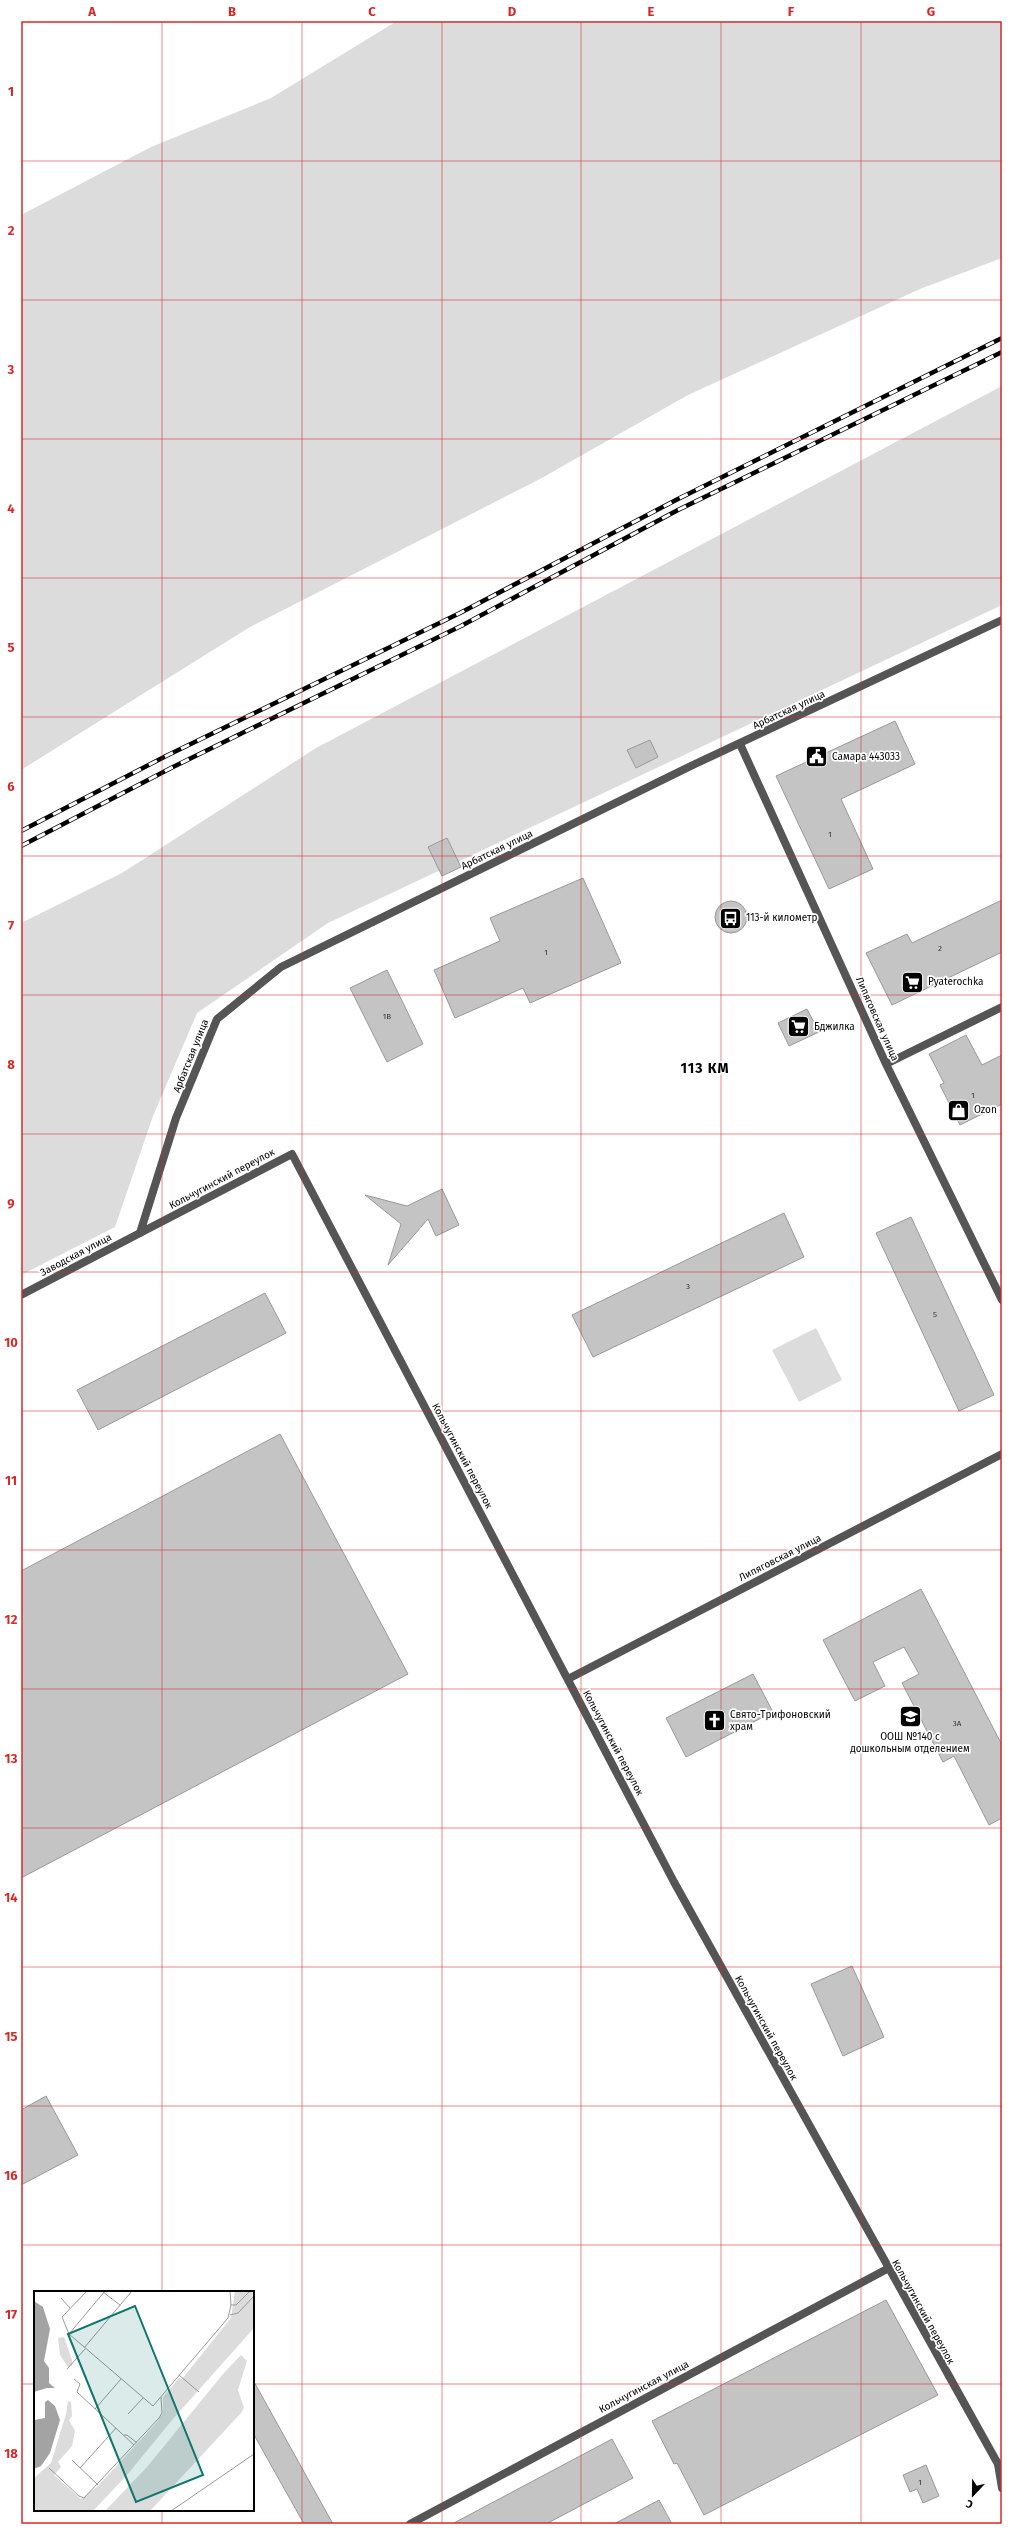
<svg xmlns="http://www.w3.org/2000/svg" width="1023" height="2545" viewBox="0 0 1023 2545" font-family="'Fira Sans',sans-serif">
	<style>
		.green { fill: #dcdcdc }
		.building { fill: #c4c4c4; stroke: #999 }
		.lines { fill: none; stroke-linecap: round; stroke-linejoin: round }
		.minor { stroke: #555; stroke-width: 8 }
		.tertiary { stroke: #555; stroke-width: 8 }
		.rail-casing { stroke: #000; stroke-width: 4.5 }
		.rail { stroke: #fff; stroke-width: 3; stroke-dasharray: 9; stroke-linecap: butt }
		.grid { fill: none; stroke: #d62828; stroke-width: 1; stroke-opacity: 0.55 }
		.labels { text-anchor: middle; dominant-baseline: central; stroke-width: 3.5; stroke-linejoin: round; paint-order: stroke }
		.number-label { font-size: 8px; fill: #313131 }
		.street-label { font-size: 10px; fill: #000; stroke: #fff }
		.poi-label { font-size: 10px; fill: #000; stroke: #fff; text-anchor: start }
		.district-label { font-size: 14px; font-weight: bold; letter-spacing: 1px; fill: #000; stroke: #fff }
		.inset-road { fill: none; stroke: #999; stroke-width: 1 }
		.view { fill: #0f766e; fill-opacity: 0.15; stroke: #0f766e; stroke-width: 2 }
		.inset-edge { fill: none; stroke: #000; stroke-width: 2 }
		.neatline { fill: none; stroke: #d62828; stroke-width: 1.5 }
		.grid-label { font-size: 13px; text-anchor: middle; font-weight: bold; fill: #d62828 }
	</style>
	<rect width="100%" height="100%" fill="#fff"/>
	<path class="green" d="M 397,21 L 1002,21 L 1002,258 L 920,289 L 688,395 L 540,479 L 250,627 L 21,770 L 21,215 L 151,147 L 271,98 Z
		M 1002,386 L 1002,605 L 328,923 L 197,1013 L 153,1116 L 115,1227 L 21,1275 L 21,923 L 122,873 L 316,748 Z
		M 816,1328 L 842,1380 L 799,1402 L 772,1350 Z"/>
	<path class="building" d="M 895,721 L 915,764 L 841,799 L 873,869 L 829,889 L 776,776 Z
		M 650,740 L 658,757 L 636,768 L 627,750 Z
		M 447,838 L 461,867 L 442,876 L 428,847 Z
		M 583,878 L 621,963 L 530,1003 L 523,988 L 455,1018 L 434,970 L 500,941 L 490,918 Z
		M 1002,900 L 1002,952 L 892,1005 L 866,953 L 907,934 L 912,943 Z
		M715 917a16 16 0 1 1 32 0a16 16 0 1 1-32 0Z
		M 387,970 L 423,1044 L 387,1062 L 350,988 Z
		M 807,1009 L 819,1032 L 789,1046 L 778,1023 Z
		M 966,1035 L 982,1065 L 1002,1055 L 1002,1104 L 960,1125 L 940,1085 L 944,1083 L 929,1054 Z
		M 442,1189 L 459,1225 L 436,1236 L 428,1219 L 388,1265 L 401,1224 L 365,1195 L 407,1206 Z
		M 784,1213 L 804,1257 L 593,1357 L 572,1315 Z
		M 911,1217 L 994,1395 L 959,1411 L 876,1233 Z
		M 265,1293 L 286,1333 L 98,1430 L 77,1390 Z
		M 280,1434 L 408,1674 L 21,1878 L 21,1571 Z
		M 921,1589 L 1002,1745 L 1002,1818 L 989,1825 L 954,1756 L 943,1762 L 902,1683 L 919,1674 L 904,1647 L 873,1662 L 885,1686 L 855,1701 L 823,1640 Z
		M 753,1674 L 773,1712 L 686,1757 L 666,1718 Z
		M 852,1966 L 884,2037 L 843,2056 L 811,1984 Z
		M 46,2096 L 78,2155 L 21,2185 L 21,2110 Z
		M 886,2300 L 938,2395 L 704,2515 L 677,2463 L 674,2464 L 652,2421 Z
		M 253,2380 L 333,2524 L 304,2524 L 253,2433 Z
		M 612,2439 L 633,2478 L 546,2524 L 452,2524 Z
		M 926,2465 L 939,2496 L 923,2503 L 917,2489 L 910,2492 L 903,2475 Z
		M 659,2500 L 672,2524 L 614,2524 Z"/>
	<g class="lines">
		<path class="minor" d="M 740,744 L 886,1064 L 1002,1300
			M 886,1064 L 1002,1007
			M 140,1233 L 292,1154 L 674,1882 L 998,2464 L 1002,2488
			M 140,1233 L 176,1118 L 217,1019 L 281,967 L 695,764 L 1002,620
			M 568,1679 L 1002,1454
			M 410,2524 L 887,2269"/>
		<path class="tertiary" d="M 21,1295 L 140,1233"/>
		<defs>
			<path id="rail" d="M 21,831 L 166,756 L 460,613 L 676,500 L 1002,338
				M 21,846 L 173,767 L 461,626 L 678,510 L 1002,352"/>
		</defs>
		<use href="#rail" class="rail-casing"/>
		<use href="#rail" class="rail"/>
	</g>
	<path class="grid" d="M 162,21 L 162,2292M 302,21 L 302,2524M 442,21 L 442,2524M 581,21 L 581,2524M 721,21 L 721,2524M 861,21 L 861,2524M 21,161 L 1002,161M 21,300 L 1002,300M 21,439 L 1002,439M 21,578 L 1002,578M 21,717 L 1002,717M 21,856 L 1002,856M 21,995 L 1002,995M 21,1134 L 1002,1134M 21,1272 L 1002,1272M 21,1411 L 1002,1411M 21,1550 L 1002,1550M 21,1689 L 1002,1689M 21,1828 L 1002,1828M 21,1967 L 1002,1967M 21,2106 L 1002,2106M 21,2245 L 1002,2245M 21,2384 L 35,2384M 253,2384 L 1002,2384M 162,2510 L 162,2524"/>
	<defs>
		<symbol id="civic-square" viewBox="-11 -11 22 22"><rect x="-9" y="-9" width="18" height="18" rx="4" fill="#000" stroke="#fff"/><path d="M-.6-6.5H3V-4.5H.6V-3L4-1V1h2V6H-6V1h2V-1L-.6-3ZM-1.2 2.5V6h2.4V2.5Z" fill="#fff"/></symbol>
		<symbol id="bus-square" viewBox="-11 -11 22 22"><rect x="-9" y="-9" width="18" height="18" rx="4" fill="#000" stroke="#fff"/><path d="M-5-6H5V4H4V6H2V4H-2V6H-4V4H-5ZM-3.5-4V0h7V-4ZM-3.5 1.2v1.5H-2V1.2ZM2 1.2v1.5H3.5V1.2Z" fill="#fff"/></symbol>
		<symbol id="supermarket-square" viewBox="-11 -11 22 22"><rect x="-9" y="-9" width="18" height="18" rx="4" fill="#000" stroke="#fff"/><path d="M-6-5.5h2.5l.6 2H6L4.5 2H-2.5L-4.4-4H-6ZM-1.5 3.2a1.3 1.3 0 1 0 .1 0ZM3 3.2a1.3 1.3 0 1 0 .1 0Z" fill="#fff"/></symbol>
		<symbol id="shop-square" viewBox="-11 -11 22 22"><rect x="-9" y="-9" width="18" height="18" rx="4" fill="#000" stroke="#fff"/><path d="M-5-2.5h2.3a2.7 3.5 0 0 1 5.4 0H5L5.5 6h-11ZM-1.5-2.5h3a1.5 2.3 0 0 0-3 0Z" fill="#fff"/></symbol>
		<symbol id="school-square" viewBox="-11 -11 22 22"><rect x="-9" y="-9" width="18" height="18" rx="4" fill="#000" stroke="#fff"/><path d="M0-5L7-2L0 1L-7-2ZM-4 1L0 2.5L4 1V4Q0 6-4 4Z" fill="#fff"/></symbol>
		<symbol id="church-square" viewBox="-11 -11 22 22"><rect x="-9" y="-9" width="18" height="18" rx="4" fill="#000" stroke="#fff"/><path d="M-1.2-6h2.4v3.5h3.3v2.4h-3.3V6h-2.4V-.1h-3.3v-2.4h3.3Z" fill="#fff"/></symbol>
	</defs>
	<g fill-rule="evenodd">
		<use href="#civic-square" x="804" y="744" width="25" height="25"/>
		<use href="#bus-square" x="718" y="906" width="25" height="25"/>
		<use href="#supermarket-square" x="900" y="970" width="25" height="25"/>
		<use href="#supermarket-square" x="786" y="1014" width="25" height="25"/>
		<use href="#shop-square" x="946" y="1098" width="25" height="25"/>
		<use href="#school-square" x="898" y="1704" width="25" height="25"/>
		<use href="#church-square" x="702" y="1708" width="25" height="25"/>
	</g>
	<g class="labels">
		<g class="number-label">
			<text x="830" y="834">1</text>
			<text x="940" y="948">2</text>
			<text x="546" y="952">1</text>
			<text x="387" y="1016">1В</text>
			<text x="973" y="1095">1</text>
			<text x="688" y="1286">3</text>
			<text x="935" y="1314">5</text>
			<text x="957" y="1723">3А</text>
			<text x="920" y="2482">1</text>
		</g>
		<g class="street-label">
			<text transform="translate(789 710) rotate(-25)">Арбатская улица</text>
			<text transform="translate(497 850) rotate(-26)">Арбатская улица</text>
			<text transform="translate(877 1019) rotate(66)">Липяговская улица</text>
			<text transform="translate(191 1056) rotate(-68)">Арбатская улица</text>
			<text transform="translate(222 1179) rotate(-28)">Кольчугинский переулок</text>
			<text transform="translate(76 1255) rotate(-28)">Заводская улица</text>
			<text transform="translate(462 1456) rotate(62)">Кольчугинский переулок</text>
			<text transform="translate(780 1558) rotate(-27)">Липяговская улица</text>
			<text transform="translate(613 1743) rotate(62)">Кольчугинский переулок</text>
			<text transform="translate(766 2028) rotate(61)">Кольчугинский переулок</text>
			<text transform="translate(923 2312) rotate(61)">Кольчугинский переулок</text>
			<text transform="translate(644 2387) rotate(-28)">Кольчугинская улица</text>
		</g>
		<g class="poi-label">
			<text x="832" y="757">Самара 443033</text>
			<text x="746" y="918">113-й километр</text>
			<text x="928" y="982">Pyaterochka</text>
			<text x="814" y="1027">Бджилка</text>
			<text x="974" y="1110">Ozon</text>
			<text x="730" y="1715">Свято-Трифоновский<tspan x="730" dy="12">храм</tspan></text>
			<text x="910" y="1737" text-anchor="middle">ООШ №140 с<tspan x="910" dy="12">дошкольным отделением</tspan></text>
		</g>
		<g class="district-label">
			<text x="705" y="1068">113 КМ</text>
		</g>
	</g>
	<g transform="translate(34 2291)">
		<rect width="220" height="220" fill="#fff"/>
		<path d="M 201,0 L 220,0 L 220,37 L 138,129 L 93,184 L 59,220 L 0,220 L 0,187 L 17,172 L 32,123 L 34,110 L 37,111 L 38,125 L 35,129 L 41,140 L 38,155 L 24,171 L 27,176 L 20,184 L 47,208 L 63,196 L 123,131 L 129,122 L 129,106 L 145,87 L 148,88 L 197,27 ZM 30,46 L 38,69 L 38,75 L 34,76 L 26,64 L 24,47 ZM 207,64 L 213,70 L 204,99 L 210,117 L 207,122 L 116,220 L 71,220 L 113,176 L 189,83 Z" fill="#dcdcdc"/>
		<path d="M 0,10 L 9,16 L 16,38 L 10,70 L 15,77 L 15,92 L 21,97 L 13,97 L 0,101 ZM 14,109 L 21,115 L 26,129 L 16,162 L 7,175 L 0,178 L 0,129 L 11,127 L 11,111 Z" fill="#a3a3a3"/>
		<path class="inset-road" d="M 53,0 L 28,26 L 35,43 L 119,115 L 194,27 L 197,14 L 196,0M 69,1 L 86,14M 27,7 L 36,17M 197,14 L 202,14 L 216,0M 196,24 L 204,22 L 220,5M 35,43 L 71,0M 50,57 L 98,0M 33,78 L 51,58M 145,84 L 165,101M 40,88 L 46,93 L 43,101 L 100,154M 61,118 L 87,88M 94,123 L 109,107M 90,144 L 93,144 L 103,152M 38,169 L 64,194M 15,177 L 45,205 L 50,207 L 125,127 L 128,122 L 127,106M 46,177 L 82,137M 137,220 L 220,163"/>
		<path class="view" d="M 101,15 L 169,184 L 102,211 L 34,43 Z"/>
		<rect width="220" height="220" class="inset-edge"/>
	</g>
	<rect width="1023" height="2545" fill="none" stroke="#ffffff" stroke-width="44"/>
	<g transform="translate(973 2495) rotate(202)" stroke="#ffffff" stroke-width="3" paint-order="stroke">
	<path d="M0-3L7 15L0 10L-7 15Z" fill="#000000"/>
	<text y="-6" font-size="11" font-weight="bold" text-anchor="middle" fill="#000000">С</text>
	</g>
	<rect x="22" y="22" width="979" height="2501" class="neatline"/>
	<g class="grid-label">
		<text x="92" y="16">A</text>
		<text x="232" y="16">B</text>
		<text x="372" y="16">C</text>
		<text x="512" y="16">D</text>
		<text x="651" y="16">E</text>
		<text x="791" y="16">F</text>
		<text x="931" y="16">G</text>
		<text x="11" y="96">1</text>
		<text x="11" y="235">2</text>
		<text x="11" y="374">3</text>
		<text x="11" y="513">4</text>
		<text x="11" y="652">5</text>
		<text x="11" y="791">6</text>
		<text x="11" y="930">7</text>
		<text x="11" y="1069">8</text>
		<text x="11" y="1208">9</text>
		<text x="11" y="1347">10</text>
		<text x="11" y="1485">11</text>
		<text x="11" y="1624">12</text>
		<text x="11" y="1763">13</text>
		<text x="11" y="1902">14</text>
		<text x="11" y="2041">15</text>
		<text x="11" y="2180">16</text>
		<text x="11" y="2319">17</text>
		<text x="11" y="2458">18</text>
	</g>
</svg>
